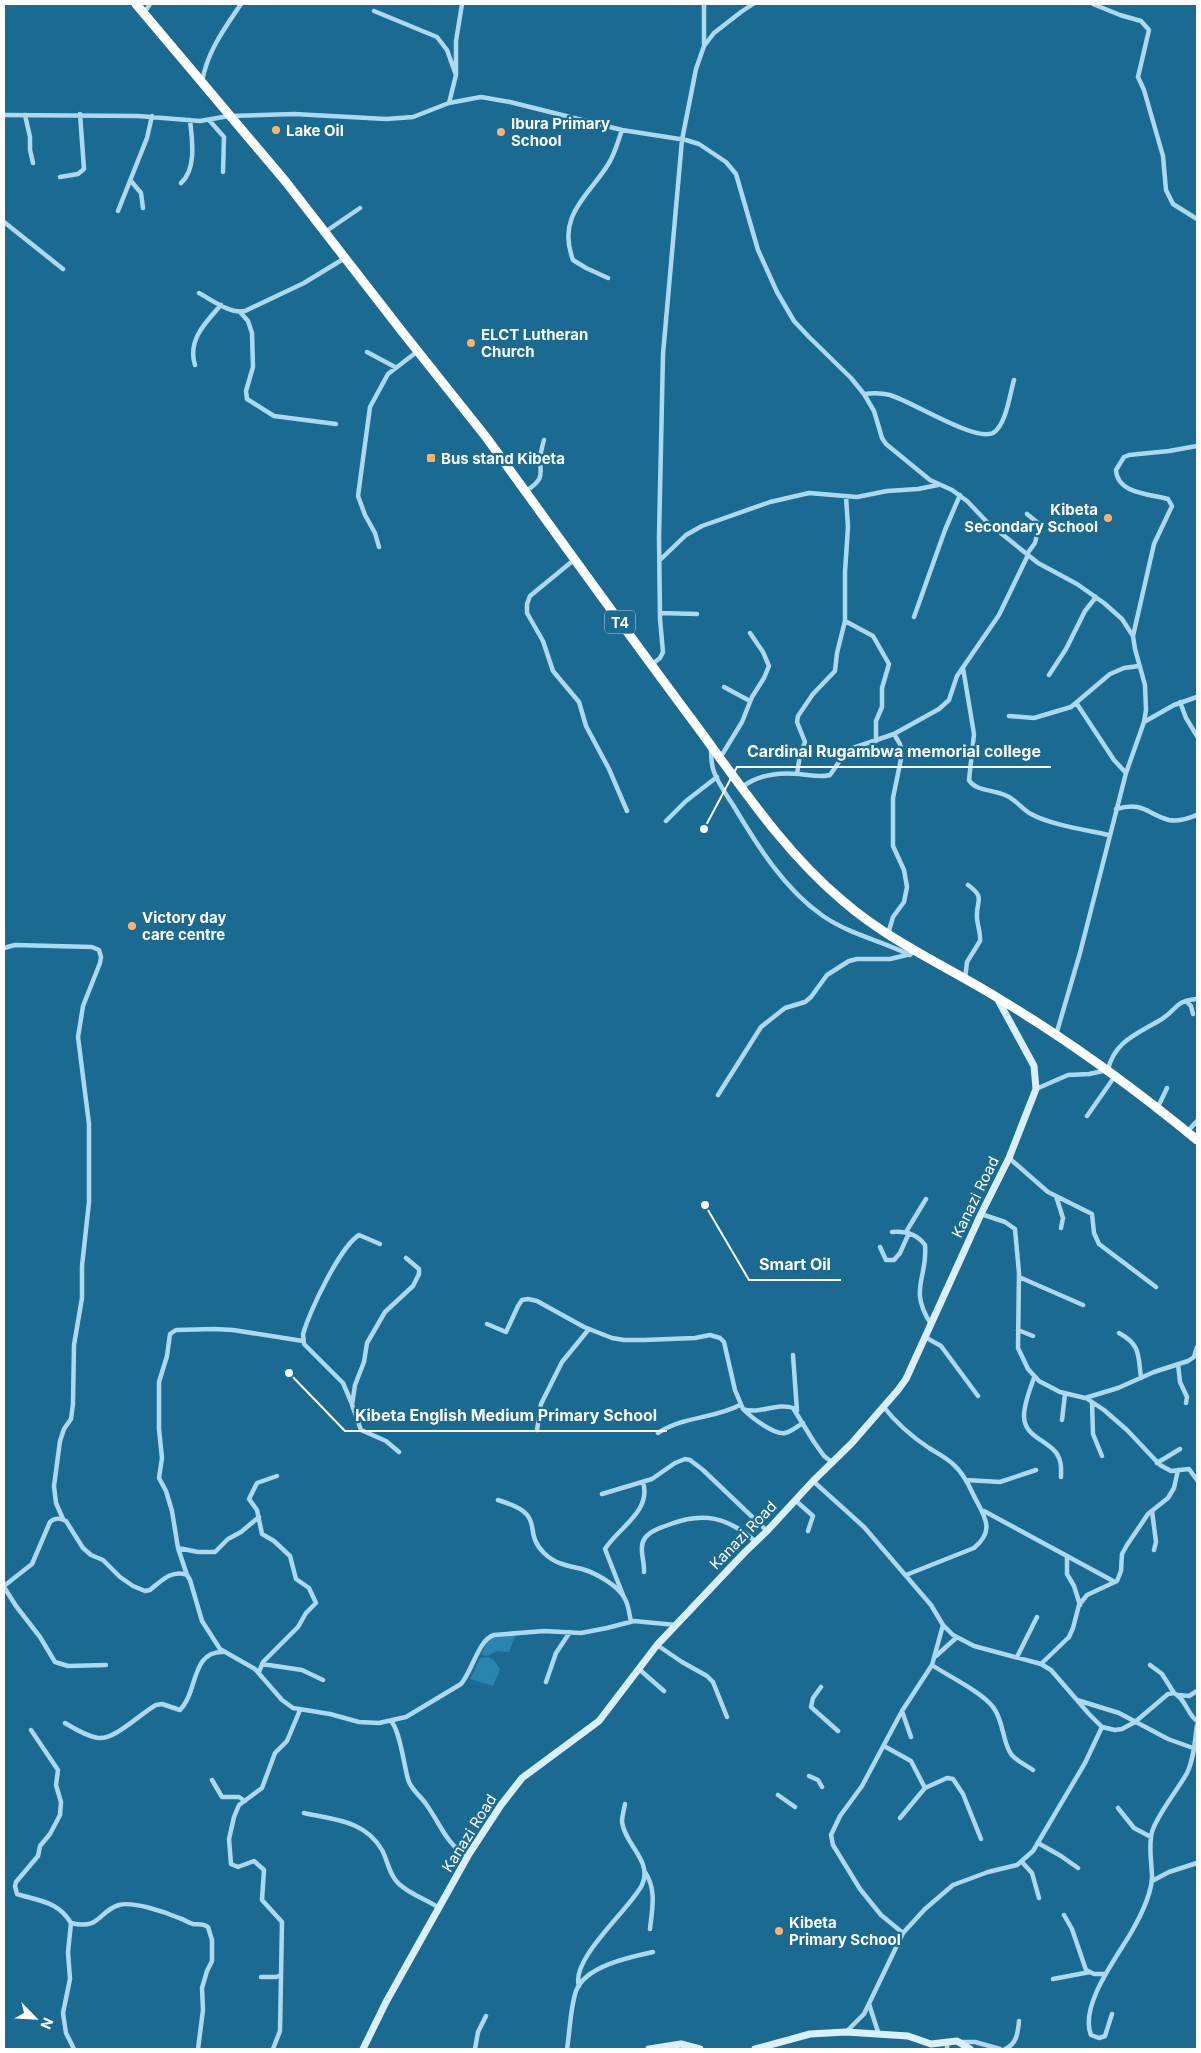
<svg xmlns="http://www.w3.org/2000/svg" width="1201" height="2053" viewBox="0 0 1201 2053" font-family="Inter,sans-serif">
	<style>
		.green { fill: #2b84ae }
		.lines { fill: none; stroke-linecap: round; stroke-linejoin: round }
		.street { stroke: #acd9ef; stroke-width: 4.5 }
		.secondary { stroke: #d9effa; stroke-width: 7 }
		.highway { stroke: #fff; stroke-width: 9 }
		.poi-dot { fill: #ffb26a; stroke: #1b6a92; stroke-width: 2 }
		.labels { text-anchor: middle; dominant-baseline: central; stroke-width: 4.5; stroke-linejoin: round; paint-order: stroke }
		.shield { fill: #1b6a92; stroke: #bbd2de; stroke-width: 1 }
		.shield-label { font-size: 14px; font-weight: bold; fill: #fff }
		.poi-label { font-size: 15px; font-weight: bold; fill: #fff; stroke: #1b6a92; text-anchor: start }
		.street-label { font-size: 15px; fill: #fff; stroke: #1b6a92 }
		.leader { fill: none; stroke: #fff; stroke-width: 2 }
		.callout-dot { fill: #fff; stroke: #1b6a92; stroke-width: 2 }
		.callout-label { font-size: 16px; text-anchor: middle; font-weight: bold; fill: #fff; stroke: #1b6a92; stroke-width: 4.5; stroke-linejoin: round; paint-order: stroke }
	</style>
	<rect width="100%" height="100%" fill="#1b6a92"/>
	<path class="green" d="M 501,1635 L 516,1635 L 509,1652 L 497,1651 L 487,1656 L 481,1655 L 489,1638 Z
		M 488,1657 L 493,1659 L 500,1669 L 493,1686 L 470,1679 L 480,1658 Z"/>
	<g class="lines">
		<path class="street" d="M 704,4 L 704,44
			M 1093,4 L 1120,15 L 1141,21 L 1149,30 L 1138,77 L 1144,90 L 1163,156 L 1166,190 L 1173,204 L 1197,219
			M 374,11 L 437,37 L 447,50 L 456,75
			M 144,13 L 150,4
			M 202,82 C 207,52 224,29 241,4
			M 449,103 L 456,75 L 456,41 L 462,4
			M 4,115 L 138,116 L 200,121 L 229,116 L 294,114 L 386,119 L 413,117 L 449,103 L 481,97 L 510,102 L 622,130 L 686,140 L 699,144 L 726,162 L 736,174 L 758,250 L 777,292 L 794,321 L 809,337 L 851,378 L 864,394 L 874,411 L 882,438 L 886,444 L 930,480 L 952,490 L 967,501 L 987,522 L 1038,563 L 1077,584 L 1104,603 L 1122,619 L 1133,636
			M 25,115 L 30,137 L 30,150 L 33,163
			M 209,120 L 224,137 L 223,172
			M 60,177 L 78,174 L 84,169 L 80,114
			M 131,181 L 141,193 L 143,208
			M 181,183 C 197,169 192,139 190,120
			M 118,211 L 147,138 L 152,116
			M 4,222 L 63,269
			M 325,232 L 360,208
			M 608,278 L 586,268 L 573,260 C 556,215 589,196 609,163 C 615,153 618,141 622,130
			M 199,293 C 212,300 230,314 245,311 L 304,283 L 345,258
			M 240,312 L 248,321 L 252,333 L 253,367 L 246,391 L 247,399 L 274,416 L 336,424
			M 367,352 L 395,367
			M 195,365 C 187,340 206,322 221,305
			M 864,394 C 873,393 882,393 890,395 C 911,401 975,442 993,433 C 1006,426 1010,393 1014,380
			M 526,491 C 541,481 542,478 540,461 C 540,454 542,447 544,440
			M 1027,514 L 1038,523 L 1039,526 L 1035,543 L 1027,554
			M 379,547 L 375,533 L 365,515 L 358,496 L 370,407 L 388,374 L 418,351
			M 575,559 L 530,596 L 527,604 L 527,613 L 543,641 L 553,671 L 579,702 L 586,726 L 609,769 L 627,811
			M 661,559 L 686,535 L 702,526 L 770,502 L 809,493 L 857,497 L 887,491 L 918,489 L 938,485
			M 660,613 L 697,614
			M 914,617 L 945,530 L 960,495
			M 845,621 L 873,636 L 889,664 L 882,688 L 882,707 L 876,721 L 876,741
			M 651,665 L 660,658 L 663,652 L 660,619 L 659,537 L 663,354 L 682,140 L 696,69 L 704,46 L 714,33 L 741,12 L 753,4
			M 963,668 L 974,734 L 969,780 C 976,792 994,789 1007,796 C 1016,800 1022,809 1031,814 C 1051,825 1087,830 1109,835
			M 1049,675 L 1066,649 L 1085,611 L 1096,597
			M 724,687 L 750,701
			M 1180,702 L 1186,718 L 1197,736
			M 1077,704 L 1114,760 L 1126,773
			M 1009,716 L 1034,718 L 1071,707 L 1110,674 L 1124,668 L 1139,666
			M 1144,722 L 1174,705 L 1197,697
			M 711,749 C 711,757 711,764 714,772 C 718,783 726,794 733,805 C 757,845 784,889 823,916 C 849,934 882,941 910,955
			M 720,758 L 742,722 L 752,697 L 764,678 L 769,666 L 763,652 L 750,633
			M 797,774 L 800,755 L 805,742 L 797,722 L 798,716 L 813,694 L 835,671 L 837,653 L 845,621 L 845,572 L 848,527 L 846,497
			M 742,787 C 758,775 779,772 799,774 C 810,775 819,778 830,775 L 843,756 L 850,749 L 894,734 L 939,709 L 949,700 L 957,676 L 999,615 L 1028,555
			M 1116,809 C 1145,801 1146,814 1169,820 C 1179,822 1188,818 1197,815
			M 666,821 L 686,801 L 717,777
			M 888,934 L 893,917 L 904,902 L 907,887 L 904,870 L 893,846 L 893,798 L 902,754 L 900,744 L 894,734
			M 4,948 L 15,945 L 92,947 L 99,950 L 101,957 L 100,963 L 83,1006 L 78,1037 L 89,1124 L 89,1202 L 82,1266 L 82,1298 L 74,1345 L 73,1404 L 71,1419 L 64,1429 L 60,1441 L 54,1486 L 56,1503 L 63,1519
			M 965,979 L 967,962 L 980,941 C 981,932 977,925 977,917 C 976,900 986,898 968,885
			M 1186,1001 L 1191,1006 L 1193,1014
			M 1056,1035 L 1080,953 L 1126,773 L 1144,722 L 1146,710 L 1145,685 L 1135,649 L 1133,636 L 1154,544 L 1172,506 L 1168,499 C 1151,494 1117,494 1116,470 L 1124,457 L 1129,455 L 1169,451 L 1197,446
			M 1036,1089 L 1068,1075 L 1089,1074 L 1108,1070 C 1114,1041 1139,1033 1162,1019 C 1179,1008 1174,1001 1197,999
			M 718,1095 L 761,1027 L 785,1008 L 805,1002 L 811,997 L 827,975 L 849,961 L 857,959 L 890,959 L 911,954
			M 1157,1109 L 1167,1088
			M 1087,1116 L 1115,1076
			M 1187,1132 L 1197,1121
			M 1009,1158 L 1048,1192 L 1092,1214 L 1094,1233 L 1099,1244 L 1156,1287
			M 1056,1196 L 1063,1218 L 1061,1228
			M 981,1214 L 1005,1222 L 1015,1229 L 1019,1273 L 1018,1348 L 1028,1369 L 1039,1381 L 1060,1392 L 1085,1398 L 1118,1388 L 1154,1372 L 1188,1361 L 1194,1357 L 1197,1347
			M 892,1232 C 905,1231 917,1234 925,1245 C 928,1278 908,1289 931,1324
			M 906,1232 L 926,1199
			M 880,1247 L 886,1260 L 894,1260 L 900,1253 L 909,1233
			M 1019,1277 L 1083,1305
			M 487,1324 L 506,1332 L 518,1306 L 522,1300 L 528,1299 L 537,1301 L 584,1327 L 612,1338 L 624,1340 L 644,1340 L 695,1338 L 710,1335 L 720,1338 L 724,1342 L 735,1390 L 743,1409 C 759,1415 777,1402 793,1408 L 814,1442 L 824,1456 L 833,1463
			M 1018,1330 L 1033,1336
			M 1119,1333 C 1141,1345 1138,1355 1141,1378
			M 925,1337 L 941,1346 L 978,1396
			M 793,1355 L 797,1411
			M 1178,1364 L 1180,1382 L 1187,1397 L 1186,1403
			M 1034,1378 C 1030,1389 1024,1404 1024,1416 C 1024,1437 1048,1440 1057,1454 C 1062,1462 1061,1469 1061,1477
			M 1086,1398 L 1104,1410 L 1127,1430 L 1160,1465 L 1171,1471 L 1189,1469 L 1197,1480
			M 1092,1402 L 1093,1434 L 1102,1456
			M 352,1404 L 343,1383 L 304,1344 L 303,1334 C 310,1311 339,1248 359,1235 L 380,1244
			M 883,1406 C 896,1423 911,1436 929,1448 C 937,1453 947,1458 954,1465 C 963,1473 968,1483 973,1494 C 983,1515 997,1529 974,1548 L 906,1575
			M 744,1410 C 751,1417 774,1435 785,1433 C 791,1432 798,1426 803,1423
			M 1062,1420 L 1065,1394
			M 537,1430 L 541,1404 L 562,1362 L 589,1329
			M 658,1433 C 683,1416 714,1419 740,1405
			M 399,1452 L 386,1441 L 361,1430 L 352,1405 L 355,1385 L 364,1362 L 367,1343 L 385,1312 L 413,1286 L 419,1274 L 419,1269 L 406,1258
			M 1157,1463 L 1180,1449
			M 966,1480 L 1000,1482 L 1036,1470
			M 813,1481 L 864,1527 L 931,1605 L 943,1625 L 953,1635 L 974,1646 L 1041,1664 L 1051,1670 L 1089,1714 L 1102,1727 L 1115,1730 L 1122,1729 L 1135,1722 L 1168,1694 L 1174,1693 C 1186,1699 1187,1714 1197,1721
			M 602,1494 L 652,1479 L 675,1463 L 685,1459 L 690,1460 L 703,1470 L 767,1531
			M 498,1500 C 550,1516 520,1529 544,1553 C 555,1564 568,1566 582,1569 C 596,1573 619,1586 625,1599 C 629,1606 629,1614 631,1621
			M 795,1500 L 813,1516 L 808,1531
			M 984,1511 L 1115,1582
			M 1152,1511 L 1156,1542 L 1154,1550
			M 178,1548 L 198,1552 L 215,1552 L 228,1539 L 241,1532 L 259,1517
			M 1067,1557 L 1067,1574 L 1074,1586 L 1080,1605
			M 644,1572 C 645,1562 638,1547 645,1538 C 650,1531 660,1528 668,1525 C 703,1511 728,1517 756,1542
			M 187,1575 L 178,1548 L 172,1511 L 166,1491 L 159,1478 L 162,1458 L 159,1429 L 159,1382 L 167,1356 L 170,1334 L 176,1330 L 214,1329 L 233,1330 L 303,1341
			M 4,1586 L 32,1564 L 50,1522 C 55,1517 60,1518 66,1521 L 83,1548 L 91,1555 L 103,1560 L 120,1577 L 133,1586 L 145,1591 L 150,1590 C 161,1581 172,1569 187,1575 L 190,1580 L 202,1621 L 220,1649 L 255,1669 L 282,1700 L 293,1708 L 330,1714 L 359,1722 L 379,1723 L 406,1717 L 461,1684 C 473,1670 478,1640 494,1635 L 544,1631 L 581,1633 L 607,1628 L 634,1621 L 676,1625
			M 4,1587 L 16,1606 L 40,1637 L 55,1662 L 68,1666 L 106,1665
			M 623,1595 L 605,1549 C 618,1528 652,1511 643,1482
			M 657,1645 L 682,1662 L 707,1676 L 713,1682 L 727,1717
			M 936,1656 L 956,1638
			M 1017,1657 L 1037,1617
			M 262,1664 L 302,1670 L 323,1680
			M 1041,1664 L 1069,1637 L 1073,1628 L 1079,1605 L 1087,1595 L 1117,1581 L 1121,1571 L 1122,1554 L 1127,1545 L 1148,1514 L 1168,1498 L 1174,1488 L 1178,1470
			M 932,1665 C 948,1676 982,1692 993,1707 C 1004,1721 1002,1741 1011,1754 C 1016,1761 1026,1765 1033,1770
			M 1150,1665 L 1162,1674 L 1174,1693
			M 640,1670 L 664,1691
			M 259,1672 L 263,1662 L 298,1627 L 306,1613 L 316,1603 L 309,1588 L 296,1579 L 290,1556 L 274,1541 L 262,1534 L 257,1510 L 249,1499 L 257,1483 L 277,1476
			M 546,1682 L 556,1653 L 570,1632
			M 821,1687 L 813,1698 L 811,1707 L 838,1731
			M 1178,1695 L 1189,1696 L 1197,1691
			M 1077,1700 L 1119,1713 L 1168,1739 L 1193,1748
			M 902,1711 L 911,1737
			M 391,1721 C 400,1730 404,1766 408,1779 C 410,1789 421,1796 426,1804 C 441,1825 445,1842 468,1858
			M 65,1723 C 75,1729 86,1736 98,1738 C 115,1740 141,1713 156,1705 L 162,1704 L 180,1710 C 198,1692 191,1651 223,1652
			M 31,1730 L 58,1770 L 56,1785 L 61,1802 L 60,1815 L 50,1834 L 40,1846 L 38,1856 L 16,1882 L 15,1886 L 17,1894 C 39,1901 58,1901 71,1923 C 101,1930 97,1912 119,1905 C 133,1901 165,1912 179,1918 C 184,1919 188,1923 193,1924 C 199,1925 202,1923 208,1927 L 212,1940 L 212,1961 L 207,1971 L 202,1988 L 203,2010 L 198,2049
			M 884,1746 L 911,1761 L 925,1788 L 947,1778 L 953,1779 L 963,1794 L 981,1839
			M 809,1776 L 818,1780 L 822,1787
			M 212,1780 L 222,1797 L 239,1797 L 245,1801
			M 778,1795 L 795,1807
			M 1118,1808 L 1134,1828 L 1151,1837
			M 304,1813 C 334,1820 365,1820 382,1850 C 388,1861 389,1875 399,1884 C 411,1895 426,1899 439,1908
			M 900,1818 L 925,1788
			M 1038,1843 L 1061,1856 L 1078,1868
			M 1022,1862 L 1032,1873 L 1039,1898
			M 645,1872 C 657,1890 652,1909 650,1929
			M 1152,1881 L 1169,1872 L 1197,1863
			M 1064,1915 L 1072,1929 L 1086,1970 L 1094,1974 L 1105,1974
			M 71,1923 L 68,1952 L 70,1979 L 63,2013 L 66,2033 L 74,2049
			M 903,1933 L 881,1915 L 860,1889 L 833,1845 L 831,1835 L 840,1816 L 862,1786 L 902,1711 L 932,1665 L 943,1625
			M 261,1977 L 276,1977 L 281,1975
			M 1053,1979 L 1090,1972
			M 579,1986 C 570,1959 630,1909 642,1885 C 653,1861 625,1845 622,1822 C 622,1816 624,1810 625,1804
			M 869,2004 L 879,2035
			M 1112,2014 L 1105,2036 L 1099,2038 L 1091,2035 C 1079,2005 1118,1956 1132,1931 C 1140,1917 1151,1895 1152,1878 C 1152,1862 1148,1848 1152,1832 C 1157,1815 1177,1791 1187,1773 C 1194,1759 1195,1740 1197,1725
			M 847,2031 L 864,2014 L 903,1933 L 925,1909 L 953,1885 L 988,1872 L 1017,1865 L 1033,1851 L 1085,1763 L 1102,1727
			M 947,2041 L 947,2049
			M 961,2042 L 975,2042 L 1000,2049
			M 273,2049 L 280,2031 L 282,1922 L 262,1900 L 264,1870 L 254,1861 L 238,1867 L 231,1864 L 229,1839 L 234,1817 L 239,1805 L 262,1788 L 275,1753 L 287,1741 L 300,1710
			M 475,2049 L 478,2032 L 486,2016
			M 567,2049 C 570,2031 570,2009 576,1991 C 585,1966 630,1957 653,1952
			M 1005,2049 C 1017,2044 1018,2032 1019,2021"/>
		<path class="secondary" d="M 363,2049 L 386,2002 L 469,1854 L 501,1805 L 522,1778 L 599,1721 L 657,1645 L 745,1552 L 767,1531 L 813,1481 L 851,1444 L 898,1390 L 906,1379 L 981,1214 L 1009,1158 L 1036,1089 L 1034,1066 L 997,998
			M 649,2049 L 681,2044 L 700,2049
			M 755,2049 L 810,2034 L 846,2032 L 908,2036 L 931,2044 L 957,2041 L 970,2049"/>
		<path class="highway" d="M 136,4 L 286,182 L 404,334 L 486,437 C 555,532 623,627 693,721 C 739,783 783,851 843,901 C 889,941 946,966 998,998 C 1068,1040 1134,1088 1197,1140"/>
	</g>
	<g class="poi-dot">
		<circle cx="276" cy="130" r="5"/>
		<circle cx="501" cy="132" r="5"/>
		<circle cx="471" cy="343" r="5"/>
		<rect x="426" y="453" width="10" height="10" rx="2.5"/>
		<circle cx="1108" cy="518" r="5"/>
		<circle cx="132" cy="926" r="5"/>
		<circle cx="779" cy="1931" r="5"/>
	</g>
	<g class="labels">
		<rect class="shield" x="605" y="610.5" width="30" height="23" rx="4"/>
		<g class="shield-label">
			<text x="620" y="622">T4</text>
		</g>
		<g class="poi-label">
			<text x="511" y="123">Ibura Primary<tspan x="511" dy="17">School</tspan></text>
			<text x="286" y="130">Lake Oil</text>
			<text x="481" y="334">ELCT Lutheran<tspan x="481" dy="17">Church</tspan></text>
			<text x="441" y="458">Bus stand Kibeta</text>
			<text x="1098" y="509" text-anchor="end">Kibeta<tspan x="1098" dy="17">Secondary School</tspan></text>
			<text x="142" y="917">Victory day<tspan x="142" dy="17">care centre</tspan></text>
			<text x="789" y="1922">Kibeta<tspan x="789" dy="17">Primary School</tspan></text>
		</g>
		<g class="street-label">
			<text transform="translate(975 1197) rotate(-64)">Kanazi Road</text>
			<text transform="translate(743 1535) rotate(-46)">Kanazi Road</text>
			<text transform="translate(469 1833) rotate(-58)">Kanazi Road</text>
		</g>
	</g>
	<path class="leader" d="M704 829L737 767H1051M705 1205L749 1280H841M289 1373L345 1431H667"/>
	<g class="callout-dot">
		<circle cx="704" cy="829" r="5"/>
		<circle cx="705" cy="1205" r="5"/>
		<circle cx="289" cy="1373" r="5"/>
	</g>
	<g class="callout-label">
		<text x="894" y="757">Cardinal Rugambwa memorial college</text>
		<text x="795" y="1270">Smart Oil</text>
		<text x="506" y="1421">Kibeta English Medium Primary School</text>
	</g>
	<rect width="1201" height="2053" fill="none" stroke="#ffffff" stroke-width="10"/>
	<g transform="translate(35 2018) rotate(114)" stroke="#1b6a92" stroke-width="4" paint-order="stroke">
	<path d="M0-4L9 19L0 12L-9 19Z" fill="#ffffff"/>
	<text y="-8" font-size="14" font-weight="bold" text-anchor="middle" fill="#ffffff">N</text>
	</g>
</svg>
